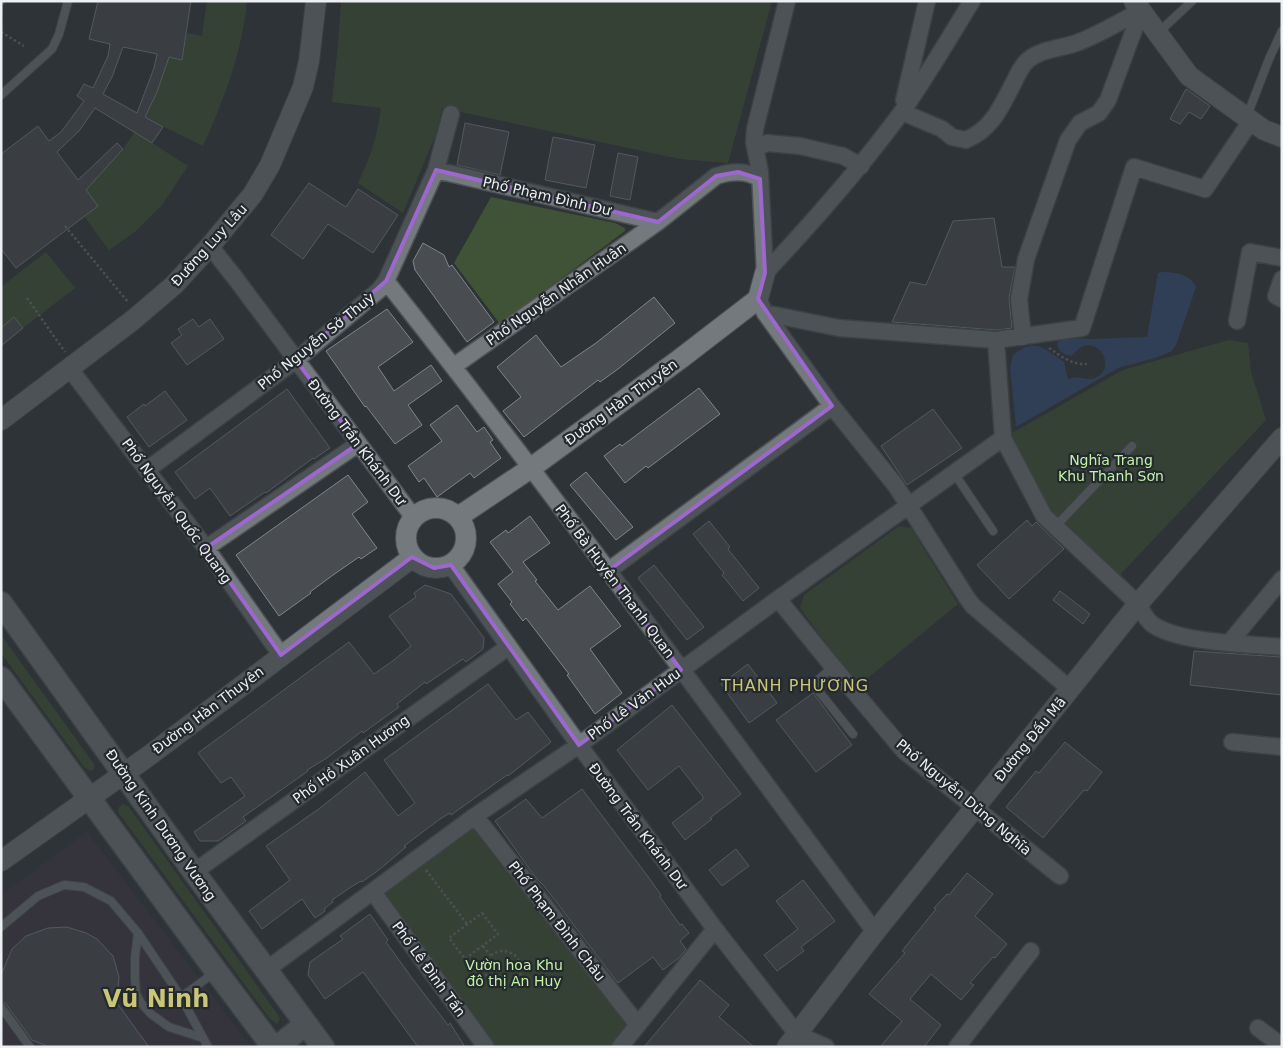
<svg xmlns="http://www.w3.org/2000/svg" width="1283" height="1048" viewBox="0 0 1283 1048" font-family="'DejaVu Sans',sans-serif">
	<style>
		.commercial { fill: #3e3646 }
		.green { fill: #405336 }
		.water { fill: #344f7a }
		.building { fill: #494d52; stroke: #81868b; fill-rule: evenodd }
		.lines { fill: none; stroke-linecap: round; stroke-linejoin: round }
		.service-casing { stroke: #4e5255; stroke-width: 10 }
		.minor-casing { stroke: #4e5255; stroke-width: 19 }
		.tertiary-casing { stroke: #4e5255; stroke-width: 22 }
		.secondary-casing { stroke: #4e5255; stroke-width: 25 }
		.path { stroke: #6e7276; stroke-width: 2.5; stroke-dasharray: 2.5 2.5; stroke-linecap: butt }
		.service { stroke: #74797e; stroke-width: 8 }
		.minor { stroke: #74797e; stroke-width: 16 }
		.tertiary { stroke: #74797e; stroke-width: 20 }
		.secondary { stroke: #74797e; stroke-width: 22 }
		.marked { fill: none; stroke: #9d67cf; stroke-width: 4; stroke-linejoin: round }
		.labels { text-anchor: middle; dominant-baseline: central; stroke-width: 4.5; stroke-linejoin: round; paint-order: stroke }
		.street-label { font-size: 14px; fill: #edf0f3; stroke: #24292d }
		.park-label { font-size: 14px; fill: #c2f2a8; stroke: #24292d }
		.quarter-label { font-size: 16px; letter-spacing: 1px; fill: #cbc677; stroke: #24292d }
		.town-label { font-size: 24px; font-weight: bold; fill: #cbc677; stroke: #24292d }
	</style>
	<rect width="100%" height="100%" fill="#2e3337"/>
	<path class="commercial" d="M 87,832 L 251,1047 L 1,1047 L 1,895 Z"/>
	<path class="green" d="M 207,1 L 247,1 C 242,52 224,100 203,146 L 144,117 L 157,92 L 169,57 L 182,60 L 187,33 L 202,36 Z
		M 341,1 L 772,1 L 728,163 L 680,159 L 442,108 L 436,134 L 403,213 L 358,183 C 371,156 377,138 381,108 L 332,102 L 338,45 Z
		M 135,132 L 188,166 L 162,205 L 136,231 L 109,250 L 84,216 L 98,206 L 86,190 L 123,149 Z
		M 491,197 L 615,223 L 625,228 L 625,231 L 500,324 L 454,263 Z
		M 46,252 L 75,288 L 1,345 L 1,287 Z
		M 1229,340 L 1248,343 L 1251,372 L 1266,420 L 1118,577 L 1044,516 L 1003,438 L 1123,370 Z
		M 899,526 L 911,528 L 958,604 L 858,686 L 800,608 L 804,595 Z
		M 1,635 L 94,764 L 94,769 L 92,771 L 85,768 L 1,653 Z
		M 123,804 L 129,807 L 278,1015 L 280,1020 L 277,1024 L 270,1019 L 118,812 L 119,807 Z
		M 475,816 L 638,1025 L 620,1047 L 486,1047 L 373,892 Z"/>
	<path class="water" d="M 1163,272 C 1175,272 1192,275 1196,287 L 1176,345 L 1172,351 L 1158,357 L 1118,368 L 1016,427 L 1010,368 L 1013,355 C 1036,337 1044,349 1064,362 L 1068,379 C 1080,375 1086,381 1095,378 C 1115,370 1103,340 1083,346 C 1078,348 1075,353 1071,356 C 1063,354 1059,352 1057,344 L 1059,340 L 1066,338 L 1092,339 L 1147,337 L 1158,273 Z"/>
	<path class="building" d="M 98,1 L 191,1 L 182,60 L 169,57 L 157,92 L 145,117 L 163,127 L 152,143 L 95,108 L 79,131 L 57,152 L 78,180 L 117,143 L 123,149 L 86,190 L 98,206 L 16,268 L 1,249 L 1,154 L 38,126 L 49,141 L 61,132 L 84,101 L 77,96 L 84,84 L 93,88 L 108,56 L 110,44 L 89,39 ZM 123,47 L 157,54 L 154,68 L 137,113 L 103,94 L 112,77 Z
		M 1186,89 L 1210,106 L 1201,119 L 1189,112 L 1180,124 L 1170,119 Z
		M 465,123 L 509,132 L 500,175 L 457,165 Z
		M 553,137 L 595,145 L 586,188 L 545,180 Z
		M 618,153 L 638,157 L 630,200 L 610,196 Z
		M 309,183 L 346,207 L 358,189 L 398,215 L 373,253 L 328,224 L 303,259 L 271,235 Z
		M 994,218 L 1002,267 L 1015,267 L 1009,298 L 1012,328 L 998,330 L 983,329 L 892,322 L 910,282 L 926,285 L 953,221 Z
		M 423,243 L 444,255 L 449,267 L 452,265 L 494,322 L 467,342 L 415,270 L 413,261 Z
		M 654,297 L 675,323 L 618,369 L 600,382 L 598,380 L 524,437 L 503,411 L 521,397 L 497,367 L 536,335 L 561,367 L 596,343 Z
		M 387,309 L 413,342 L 378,367 L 394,391 L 431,365 L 442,381 L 408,405 L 422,425 L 395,444 L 366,406 L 365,407 L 326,351 Z
		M 14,317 L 23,328 L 1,346 L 1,328 Z
		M 193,319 L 199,327 L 210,319 L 224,339 L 187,365 L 171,343 L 182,335 L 178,329 Z
		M 699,388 L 720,414 L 648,468 L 646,466 L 625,483 L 604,456 L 620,444 L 622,446 Z
		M 287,389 L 330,448 L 314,459 L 313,458 L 266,493 L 265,492 L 230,516 L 210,488 L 195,499 L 175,472 Z
		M 165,391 L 187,420 L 149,447 L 127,417 L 144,404 L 145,406 Z
		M 457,405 L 477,432 L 484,427 L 493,440 L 490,442 L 501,458 L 474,478 L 470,473 L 437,497 L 424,478 L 419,482 L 408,466 L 442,441 L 430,425 Z
		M 933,409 L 962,448 L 907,485 L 881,446 Z
		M 586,472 L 633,527 L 616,540 L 570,485 Z
		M 348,475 L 368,502 L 352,514 L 377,548 L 361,559 L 359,557 L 333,575 L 310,592 L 311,593 L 279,616 L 236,555 Z
		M 530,516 L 550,543 L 523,562 L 537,580 L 535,581 L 558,610 L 590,586 L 621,626 L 590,649 L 622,693 L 595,714 L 567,675 L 569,674 L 526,618 L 523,621 L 510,604 L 512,602 L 498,584 L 513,572 L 490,542 L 506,530 L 508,533 Z
		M 1027,520 L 1032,526 L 1036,522 L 1064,549 L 1009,599 L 977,565 Z
		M 709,521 L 730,547 L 728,549 L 759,588 L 743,601 L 722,575 L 724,573 L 693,534 Z
		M 654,565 L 704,627 L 687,640 L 638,578 Z
		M 425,585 L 451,594 L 484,638 L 483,649 L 466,662 L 463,659 L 426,684 L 425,682 L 397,704 L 399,707 L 363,733 L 362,731 L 327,758 L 307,770 L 308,771 L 243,817 L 246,821 L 218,841 L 200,841 L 194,832 L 245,796 L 231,777 L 221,783 L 198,753 L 349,642 L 374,674 L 394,660 L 411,646 L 389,616 L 416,597 L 414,593 Z
		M 1060,591 L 1090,614 L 1083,624 L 1053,600 Z
		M 1194,651 L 1282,657 L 1282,695 L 1190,685 Z
		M 748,664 L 777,703 L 749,723 L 721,684 Z
		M 488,684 L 516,720 L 528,712 L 551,742 L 508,776 L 507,775 L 451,815 L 450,813 L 440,819 L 404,846 L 406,847 L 380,869 L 362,882 L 361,881 L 351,887 L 332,900 L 333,902 L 324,909 L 325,911 L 315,918 L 302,899 L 262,929 L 249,911 L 290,880 L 266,846 L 320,808 L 365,772 L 398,816 L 415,803 L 384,760 Z
		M 813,693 L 852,745 L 816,772 L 776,720 Z
		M 672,705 L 741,794 L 710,818 L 712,819 L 685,840 L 672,823 L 703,799 L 703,797 L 679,766 L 648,790 L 617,750 Z
		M 1065,742 L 1102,772 L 1087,791 L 1084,790 L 1043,838 L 1006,807 L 1036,771 L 1039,773 Z
		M 582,789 L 649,878 L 661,895 L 660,897 L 680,925 L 682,924 L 689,933 L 680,941 L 686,949 L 680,957 L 663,970 L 653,957 L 618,983 L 544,886 L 536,878 L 495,821 L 526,799 L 542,818 Z
		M 736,849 L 749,866 L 722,886 L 709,870 Z
		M 967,873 L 993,894 L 975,916 L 1007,944 L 995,958 L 993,957 L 970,983 L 974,985 L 961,1000 L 931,974 L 910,999 L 941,1025 L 924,1047 L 880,1047 L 902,1021 L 869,994 L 905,953 L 902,951 L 936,909 L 934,908 L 947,894 L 949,895 Z
		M 803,880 L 835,921 L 801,947 L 804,951 L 777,971 L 764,955 L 798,929 L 776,901 Z
		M 370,914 L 388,940 L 386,942 L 412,978 L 448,1025 L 450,1023 L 465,1047 L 418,1047 L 363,972 L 325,999 L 308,975 L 310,962 L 343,939 L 340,936 Z
		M 67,927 L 86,933 L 97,939 L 113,956 L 119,977 L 117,1003 L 149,1047 L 49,1047 L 32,1040 L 6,1004 L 2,1002 L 1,975 L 12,949 L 26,936 L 48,928 Z
		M 700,980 L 729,1005 L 719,1017 L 754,1047 L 644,1047 Z"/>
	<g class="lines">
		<defs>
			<path id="service" d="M 1159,32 L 1192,1
				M 1,95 L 52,49 L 59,34 L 68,1
				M 1247,116 L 1269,59 L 1282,31
				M 954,473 L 993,531
				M 1055,527 L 1132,446
				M 833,667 L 813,684 L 853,734
				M 1,927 L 38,896 L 64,885 L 84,887 L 111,901 L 138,933 L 181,997 L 208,1047
				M 138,933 L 135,957 L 135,978 L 136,994 L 141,1003 L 151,1014 L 169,1027 L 203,1038
				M 181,997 L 214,973
				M 1,1007 L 30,1047"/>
			<path id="minor" d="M 904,100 L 927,1
				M 902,112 L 942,129 L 952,137 L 966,140 C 992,129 1001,107 1014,82 C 1018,74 1021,66 1028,60 C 1042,48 1062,49 1079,42 C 1100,34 1121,21 1141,11
				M 1251,121 L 1205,189 L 1134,167 L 1082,328 L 996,340 L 1003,438 L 1044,516 L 1138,604 C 1142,611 1146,619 1152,624 C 1178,643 1248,644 1282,647
				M 756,148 L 767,143 L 800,146 L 843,156 L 861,166
				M 436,170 L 658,222
				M 210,246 L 236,279 L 414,518
				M 765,273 C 813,222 859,170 901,113 C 926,78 949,38 972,1
				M 765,273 L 760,172 L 754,142 L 755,129 L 787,1
				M 1282,279 L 1276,296 L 1282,299
				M 386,281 C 555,494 714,714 875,932
				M 758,299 L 765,313 L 832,406 L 896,486 L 967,598 L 973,606 L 1070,689
				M 765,313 L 839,328 L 996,340
				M 1237,321 L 1250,252 L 1282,258
				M 1023,337 L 1019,299 L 1026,259 L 1068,140 L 1080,123 L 1099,113 L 1108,100 L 1141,11
				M 454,366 L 658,222 L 716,176 C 731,171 747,170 760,179
				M 70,369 L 206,548 L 281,655
				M 148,469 L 296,360 L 379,290 L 386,281 L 436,170 L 451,114
				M 206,548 L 358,444
				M 450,564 L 579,745 L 715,929 L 807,1047
				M 608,571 L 832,406
				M 778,599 L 830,663 L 904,751 L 1060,876
				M 1230,642 L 1282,579
				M 1232,742 L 1282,747
				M 475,816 L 638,1025
				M 194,872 L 508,647
				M 373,892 L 486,1047
				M 266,970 L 475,816 L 579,745 L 778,599 L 1003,438
				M 1258,1028 L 1282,1046
				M 799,1035 L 826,1047
				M 620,1047 L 715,929
				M 957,1047 L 1031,951"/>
			<path id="tertiary" d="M 1134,1 L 1189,76 L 1264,130 L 1282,137
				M 1,420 L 133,320 L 174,285 L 210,246 L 253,194 L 270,165 L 303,87 L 309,61 L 316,1
				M406 538a30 30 0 1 1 60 0a30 30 0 1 1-60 0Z
				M 458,517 L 531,468 L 680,359 L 758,299 L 765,273
				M 1,861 L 150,755 L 413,557
				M 787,1047 L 875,932 L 1138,604 L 1282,438"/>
			<path id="secondary" d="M 1,603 L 194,872 L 323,1047
				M 1,678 L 216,971 L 273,1047
				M 277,1047 L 306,1024"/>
		</defs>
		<use href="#service" class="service-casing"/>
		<use href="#minor" class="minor-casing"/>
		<use href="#tertiary" class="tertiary-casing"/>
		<use href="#secondary" class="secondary-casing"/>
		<path class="path" d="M 1,9 L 4,1
			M 1,32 L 24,46
			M 65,226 L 128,302
			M 27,298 L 65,352
			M 1049,348 C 1061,356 1071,365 1087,364
			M 426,870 L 467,924
			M 482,913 L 498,934 L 465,959 L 449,938 Z
			M 483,946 L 490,955
			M485 969a18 18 0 1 1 36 0a18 18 0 1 1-36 0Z"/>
		<use href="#service" class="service"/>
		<use href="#minor" class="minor"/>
		<use href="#tertiary" class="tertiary"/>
		<use href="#secondary" class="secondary"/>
	</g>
	<path d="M0 0H1283V1048H0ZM 436,170 L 658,222 L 716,176 L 738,172 L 760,179 L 765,273 L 758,299 L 832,406 L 608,571 L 681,670 L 579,745 L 451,565 L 434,568 L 412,557 L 281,655 L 206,548 L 358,444 L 296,360 L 386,281 Z" fill="#2e3337" fill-opacity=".55" fill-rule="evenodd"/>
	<path class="marked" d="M 436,170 L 658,222 L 716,176 L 738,172 L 760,179 L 765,273 L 758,299 L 832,406 L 608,571 L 681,670 L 579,745 L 451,565 L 434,568 L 412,557 L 281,655 L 206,548 L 358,444 L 296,360 L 386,281 Z"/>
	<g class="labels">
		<g class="street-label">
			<text transform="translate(547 196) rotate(13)">Phố Phạm Đình Dư</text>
			<text transform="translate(209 245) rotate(-48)">Đường Luy Lâu</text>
			<text transform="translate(556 294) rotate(-35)">Phố Nguyễn Nhân Huân</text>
			<text transform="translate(316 341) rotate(-39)">Phố Nguyễn Sở Thuỳ</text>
			<text transform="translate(621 402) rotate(-36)">Đường Hàn Thuyên</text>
			<text transform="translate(357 442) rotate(53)">Đường Trần Khánh Dư</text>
			<text transform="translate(177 511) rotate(54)">Phố Nguyễn Quốc Quang</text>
			<text transform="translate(615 581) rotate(53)">Phố Bà Huyện Thanh Quan</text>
			<text transform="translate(634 704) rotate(-36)">Phố Lê Văn Hưu</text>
			<text transform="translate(208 710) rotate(-37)">Đường Hàn Thuyên</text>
			<text transform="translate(1030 739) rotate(-51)">Đường Đấu Mã</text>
			<text transform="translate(351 759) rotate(-36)">Phố Hồ Xuân Hương</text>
			<text transform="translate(964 797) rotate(40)">Phố Nguyễn Dũng Nghĩa</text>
			<text transform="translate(161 825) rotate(55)">Đường Kinh Dương Vương</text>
			<text transform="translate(638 826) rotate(53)">Đường Trần Khánh Dư</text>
			<text transform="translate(557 921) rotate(52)">Phố Phạm Đình Châu</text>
			<text transform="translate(429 969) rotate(54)">Phố Lê Đình Tấn</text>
		</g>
		<g class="park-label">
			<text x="1111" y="460">Nghĩa Trang<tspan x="1111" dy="16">Khu Thanh Sơn</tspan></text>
			<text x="514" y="965">Vườn hoa Khu<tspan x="514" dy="16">đô thị An Huy</tspan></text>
		</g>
		<g class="quarter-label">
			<text x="795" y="685">THANH PHƯƠNG</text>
		</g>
		<g class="town-label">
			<text x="156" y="999">Vũ Ninh</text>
		</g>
	</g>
	<rect width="1283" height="1048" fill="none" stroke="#edf0f3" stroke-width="5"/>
</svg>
